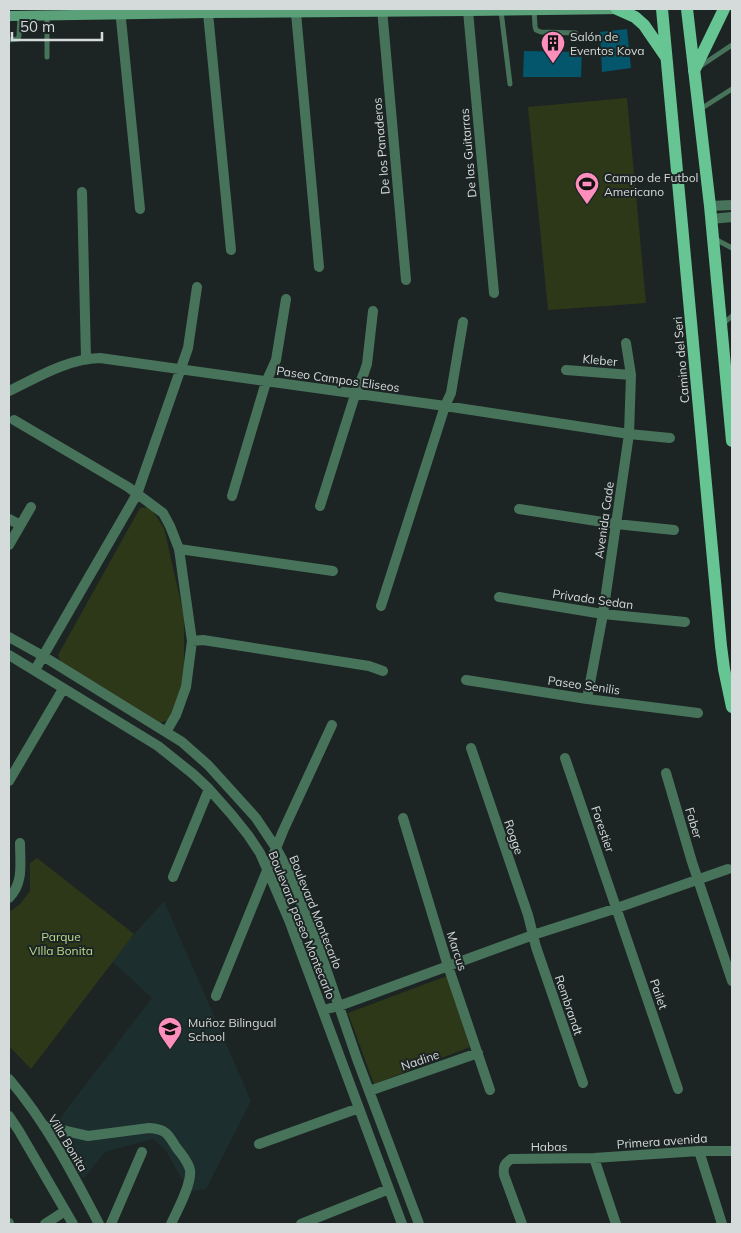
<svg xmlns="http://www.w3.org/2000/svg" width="741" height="1233" viewBox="0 0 741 1233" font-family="Mulish,sans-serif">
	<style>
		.built { fill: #1c2e2d }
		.green { fill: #2d3819 }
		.building { fill: #04566d }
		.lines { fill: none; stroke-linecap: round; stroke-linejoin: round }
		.service { stroke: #48735b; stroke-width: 5 }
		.minor { stroke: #48735b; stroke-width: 10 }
		.tertiary { stroke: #48735b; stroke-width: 10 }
		.secondary { stroke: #5aa17a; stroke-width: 10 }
		.primary { stroke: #66c592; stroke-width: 12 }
		.labels { text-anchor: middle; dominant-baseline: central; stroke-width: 4; stroke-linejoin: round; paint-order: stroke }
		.poi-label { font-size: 12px; fill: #d5dbda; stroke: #1c2524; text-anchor: start }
		.street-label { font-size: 12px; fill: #d5dbda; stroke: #1c2524 }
		.park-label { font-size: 12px; fill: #bddb8c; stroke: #1c2524 }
	</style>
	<rect width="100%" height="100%" fill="#1c2524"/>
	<path class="built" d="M 164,901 L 251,1101 L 206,1189 L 189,1192 L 165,1149 L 153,1139 L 105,1152 L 83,1179 L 54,1126 L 152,998 L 111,960 Z"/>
	<path class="green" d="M 627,98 L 646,303 L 548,310 L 528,107 Z
		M 150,507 L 164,528 L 184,616 L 184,683 L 171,719 L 159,723 L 61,663 L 58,655 L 140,508 Z
		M 37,858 L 134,934 L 31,1069 L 9,1046 L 9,912 L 20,904 L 30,891 L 30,863 Z
		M 447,976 L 470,1047 L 374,1084 L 348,1013 Z"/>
	<path class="building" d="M 627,29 L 631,68 L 602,72 L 600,32 Z
		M 524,51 L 582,52 L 581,77 L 523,77 Z"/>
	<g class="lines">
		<path class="service" d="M 534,10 L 535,26 L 536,30 L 541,32 L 576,33
			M 501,11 L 510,84
			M 47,16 L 47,57
			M 9,40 L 18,39 L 19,36 L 20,16
			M 699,67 L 732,45
			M 699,110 L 732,89
			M 715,239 L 732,248
			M 723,324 L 732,316"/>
		<path class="minor" d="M 120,9 L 140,209
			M 382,9 L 406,280
			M 468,11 L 494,293
			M 208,13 L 231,250
			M 296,13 L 319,267
			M 82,192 L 86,358
			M 710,206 L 732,205
			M 711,219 L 732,217
			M 566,370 L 631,375
			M 9,391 C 38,377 67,359 100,358 L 445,406 L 629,434 L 670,438
			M 14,420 L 128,487 L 163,513 L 170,526 L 179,549 L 192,641 L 186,687 L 176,715 L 166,732
			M 232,496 L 266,382 L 276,360 L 286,299
			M 320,506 L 355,395 L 364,373 L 367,364 L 373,311
			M 519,509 L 616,524 L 674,530
			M 9,519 L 20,525
			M 9,545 L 31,507
			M 179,549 L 333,571
			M 499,597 L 603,614 L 685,622
			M 381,606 L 445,406 L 451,393 L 463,322
			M 9,637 L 43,656 L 182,742 L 208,765 L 256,818 L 276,848 L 288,870 L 320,951 L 357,1059 L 419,1224
			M 192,641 L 203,640 L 369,666 L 383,671
			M 9,655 L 158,746 L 193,774 L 209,789 L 232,815 L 248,835 L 260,853 L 267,869 L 289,920 L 402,1224
			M 35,670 L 137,494 L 188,348 L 197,287
			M 466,680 L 587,699 L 698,713
			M 587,699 L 603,614 L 629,434 L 631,375 L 626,343
			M 471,748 L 528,915 L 536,947 L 583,1083
			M 565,758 L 678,1089
			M 666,773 L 692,862 L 732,981
			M 9,781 L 63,689
			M 403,818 L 448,966 L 490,1090
			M 173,877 L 209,789
			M 9,898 C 24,883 20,863 20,843
			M 216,996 L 283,831 L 332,725
			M 323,1010 L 339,1006 L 533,935 L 617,908 L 728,869
			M 369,1091 L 478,1053
			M 44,1126 L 88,1136 L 149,1128 C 166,1129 168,1134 176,1147 C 181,1154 188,1161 190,1170 C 192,1184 177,1211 171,1224
			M 259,1144 L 359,1108
			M 699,1151 L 722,1224
			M 594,1158 L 616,1224
			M 9,1223 L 9,1224
			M 45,1224 L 65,1211
			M 111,1224 L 142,1152
			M 301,1224 L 389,1189
			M 522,1224 L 504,1175 C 503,1167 504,1164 511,1159 L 594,1158 L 699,1151 L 732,1151"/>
		<path class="tertiary" d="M 9,1079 C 46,1122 73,1174 99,1224
			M 9,1116 L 19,1131 L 73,1224"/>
		<path class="secondary" d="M 9,16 L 208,13 L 468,11 L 622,9"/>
		<path class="primary" d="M 617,9 L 635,17 L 644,25 L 666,57
			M 662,9 L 721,646 L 724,669 L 732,707
			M 687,9 L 710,206 L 732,441
			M 694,71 L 724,9"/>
	</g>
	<defs>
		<symbol id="building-pin" viewBox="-11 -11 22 30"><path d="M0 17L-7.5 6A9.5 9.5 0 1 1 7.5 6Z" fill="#fe8ebb" stroke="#1c2524"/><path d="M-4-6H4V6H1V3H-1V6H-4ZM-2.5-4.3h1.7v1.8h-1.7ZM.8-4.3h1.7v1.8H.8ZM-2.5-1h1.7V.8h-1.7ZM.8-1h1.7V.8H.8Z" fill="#111"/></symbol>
		<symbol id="stadium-pin" viewBox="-11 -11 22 30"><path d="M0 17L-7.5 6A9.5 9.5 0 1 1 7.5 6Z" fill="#fe8ebb" stroke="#1c2524"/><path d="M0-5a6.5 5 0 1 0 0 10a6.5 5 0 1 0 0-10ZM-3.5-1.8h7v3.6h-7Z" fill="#111"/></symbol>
		<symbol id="school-pin" viewBox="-11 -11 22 30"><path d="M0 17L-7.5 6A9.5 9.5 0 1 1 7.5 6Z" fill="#fe8ebb" stroke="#1c2524"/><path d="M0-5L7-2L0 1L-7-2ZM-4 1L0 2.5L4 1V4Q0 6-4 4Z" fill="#111"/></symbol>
	</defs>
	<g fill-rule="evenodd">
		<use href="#building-pin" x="539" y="29" width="28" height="38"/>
		<use href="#stadium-pin" x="573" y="170" width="28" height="38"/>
		<use href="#school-pin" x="156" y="1015" width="28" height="38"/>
	</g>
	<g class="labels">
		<g class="poi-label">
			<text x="570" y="36">Salón de<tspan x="570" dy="14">Eventos Kova</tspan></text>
			<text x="604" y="177">Campo de Futbol<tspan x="604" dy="14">Americano</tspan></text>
			<text x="188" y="1022">Muñoz Bilingual<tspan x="188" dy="14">School</tspan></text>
		</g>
		<g class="street-label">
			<text transform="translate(381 146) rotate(-95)">De los Panaderos</text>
			<text transform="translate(468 153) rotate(-95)">De las Guitarras</text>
			<text transform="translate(600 360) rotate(5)">Kleber</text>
			<text transform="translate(681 360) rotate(-95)">Camino del Seri</text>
			<text transform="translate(338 379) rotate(8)">Paseo Campos Eliseos</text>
			<text transform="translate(604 520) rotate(-82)">Avenida Cade</text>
			<text transform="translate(593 599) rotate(8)">Privada Sedan</text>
			<text transform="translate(584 685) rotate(8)">Paseo Senilis</text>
			<text transform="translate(694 823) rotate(73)">Faber</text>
			<text transform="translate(603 829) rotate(71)">Forestier</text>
			<text transform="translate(514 837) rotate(71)">Rogge</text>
			<text transform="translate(316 912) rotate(68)">Boulevard Montecarlo</text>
			<text transform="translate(302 925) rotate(68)">Boulevard paseo Montecarlo</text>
			<text transform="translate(457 951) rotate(72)">Marcus</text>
			<text transform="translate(659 994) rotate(71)">Pailet</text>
			<text transform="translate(569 1005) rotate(71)">Rembrandt</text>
			<text transform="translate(420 1060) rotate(-19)">Nadine</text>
			<text transform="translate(662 1141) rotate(-4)">Primera avenida</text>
			<text transform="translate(68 1143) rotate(59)">Villa Bonita</text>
			<text x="549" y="1146">Habas</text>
		</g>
		<g class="park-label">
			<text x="61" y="936">Parque<tspan x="61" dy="14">VIlla Bonita</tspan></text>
		</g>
	</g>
	<rect width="741" height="1233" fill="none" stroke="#d5dbda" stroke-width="20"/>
	<path d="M12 32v8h90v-8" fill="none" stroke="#d5dbda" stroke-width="2.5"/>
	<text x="20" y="32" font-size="15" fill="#d5dbda" stroke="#1c2524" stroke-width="4" paint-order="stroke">50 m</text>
</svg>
